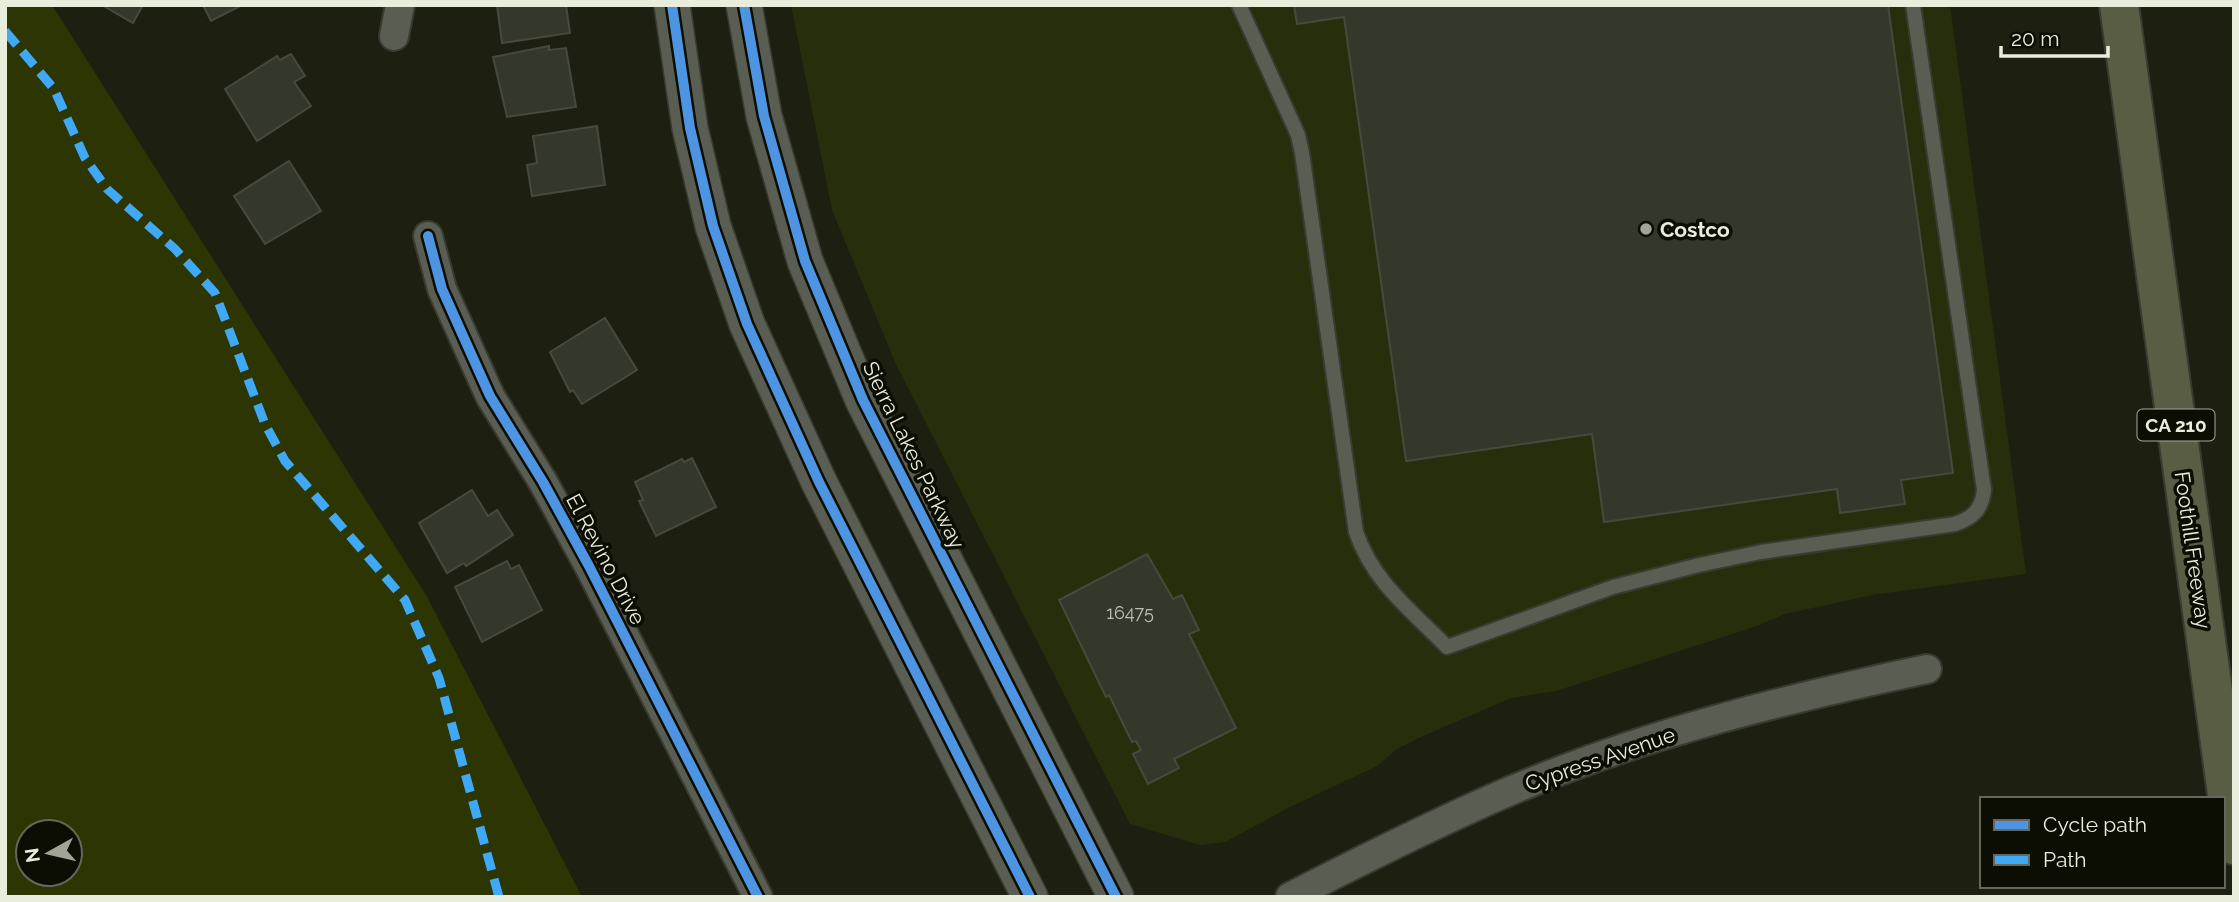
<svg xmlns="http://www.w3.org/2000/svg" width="2239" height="902" viewBox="0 0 2239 902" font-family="Raleway,sans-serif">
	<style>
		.built { fill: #272e0b }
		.green { fill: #2d3603; fill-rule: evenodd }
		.building { fill: #34382a; stroke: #46493c; stroke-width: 2 }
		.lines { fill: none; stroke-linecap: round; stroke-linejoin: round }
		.service-casing { stroke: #393b30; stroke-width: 18 }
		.minor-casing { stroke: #393b30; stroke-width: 32 }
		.tertiary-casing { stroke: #393b30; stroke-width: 38 }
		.motorway-casing { stroke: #393b30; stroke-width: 42 }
		.service { stroke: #5a5d51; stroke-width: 14 }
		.minor { stroke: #5a5d51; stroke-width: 28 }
		.tertiary { stroke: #5a5d51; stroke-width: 35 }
		.motorway { stroke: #595d44; stroke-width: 38 }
		.quiet { stroke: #3fa9f5; stroke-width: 9; stroke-dasharray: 18 9; stroke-linecap: butt }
		.cycleway-casing { stroke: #0c0e04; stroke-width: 15 }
		.cycleway { stroke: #4d94e3; stroke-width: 10 }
		.poi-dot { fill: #a2a595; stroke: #0c0e04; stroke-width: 2.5 }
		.labels { text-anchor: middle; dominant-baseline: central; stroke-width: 7; stroke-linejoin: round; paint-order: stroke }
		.number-label { font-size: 18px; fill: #bcc0b0 }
		.shield { fill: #0c0e04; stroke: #a7aa9b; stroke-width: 2 }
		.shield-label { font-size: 19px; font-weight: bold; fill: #e9eddc }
		.poi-label { font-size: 21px; font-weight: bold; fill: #e9eddc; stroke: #0c0e04; text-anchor: start }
		.street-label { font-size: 21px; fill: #e9eddc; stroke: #0c0e04 }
	</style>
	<rect width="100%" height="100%" fill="#1d2010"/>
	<path class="built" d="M 791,5 L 1950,5 L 2026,574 L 1872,595 L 1785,614 L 1757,626 L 1556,691 L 1511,698 L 1421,737 L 1397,749 L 1377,766 L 1290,807 L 1225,842 L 1200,845 L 1130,824 L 895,362 L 832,210 Z"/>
	<path class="green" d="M 5,5 L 52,5 L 426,595 L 582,897 L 5,897 ZM 28,832 L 70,832 L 70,874 L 28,874 Z"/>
	<path class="building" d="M 102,5 L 143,5 L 133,23 Z
		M 203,5 L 242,5 L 211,21 Z
		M 497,5 L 566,5 L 570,33 L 502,43 Z
		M 1294,5 L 1888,5 L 1953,473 L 1901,480 L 1905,504 L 1840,513 L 1837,489 L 1604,522 L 1592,434 L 1406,461 L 1344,17 L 1297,24 Z
		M 549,46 L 549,50 L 566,48 L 576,107 L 507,117 L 493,57 Z
		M 291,54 L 305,76 L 294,82 L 311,106 L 257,141 L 225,89 L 277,56 L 280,60 Z
		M 597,126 L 605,185 L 532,196 L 527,165 L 537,163 L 533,136 Z
		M 289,161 L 321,211 L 265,244 L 234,196 Z
		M 605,318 L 637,370 L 582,404 L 573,390 L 570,392 L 550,352 Z
		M 692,458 L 716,507 L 656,536 L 639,501 L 643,500 L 635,482 L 682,459 L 684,462 Z
		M 472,490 L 488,516 L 497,510 L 513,535 L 466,566 L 464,563 L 447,573 L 419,523 Z
		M 1147,554 L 1173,599 L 1182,595 L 1199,630 L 1189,634 L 1236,728 L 1174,759 L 1179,768 L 1148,784 L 1133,754 L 1141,750 L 1136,741 L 1132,742 L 1109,695 L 1106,697 L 1059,600 Z
		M 507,561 L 511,569 L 519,565 L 542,610 L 482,642 L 455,587 Z"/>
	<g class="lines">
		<defs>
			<path id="service" d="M 1239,5 L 1298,135 L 1302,153 L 1356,532 C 1373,582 1411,610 1447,647 L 1613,587 L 1699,565 L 1761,552 L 1955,524 C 1973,518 1982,509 1984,490 L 1913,5"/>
			<path id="minor" d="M 394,36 L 400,5
				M 428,236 L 442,289 L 490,396 L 543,482 L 589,566 L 758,897
				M 1290,897 C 1362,860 1435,823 1510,791 C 1643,734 1785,699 1927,669"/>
			<path id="tertiary" d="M 672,5 L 690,128 L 713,226 L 747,324 L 819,482 L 1030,897
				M 744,5 L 764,116 L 805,261 L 863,400 L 1116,897"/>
			<path id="motorway" d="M 2119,5 L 2234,845"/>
		</defs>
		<use href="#service" class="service-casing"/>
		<use href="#minor" class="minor-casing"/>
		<use href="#tertiary" class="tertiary-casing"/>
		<use href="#motorway" class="motorway-casing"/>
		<use href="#service" class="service"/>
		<use href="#minor" class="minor"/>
		<use href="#tertiary" class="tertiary"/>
		<use href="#motorway" class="motorway"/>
		<path class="quiet" d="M 5,31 L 54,89 L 85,158 L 107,189 L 175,249 L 215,293 L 265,424 L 285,461 L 405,600 L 439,678 L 499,897"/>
		<defs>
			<path id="cycleway" d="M 672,5 L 690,128 L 713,226 L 747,324 L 819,482 L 1030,897
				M 744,5 L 764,116 L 805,261 L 863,400 L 1116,897
				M 428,236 L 442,289 L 490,396 L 543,482 L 589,566 L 758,897"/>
		</defs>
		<use href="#cycleway" class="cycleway-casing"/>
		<use href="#cycleway" class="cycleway"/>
	</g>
	<circle class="poi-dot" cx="1646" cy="229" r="7"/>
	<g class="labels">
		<g class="number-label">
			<text x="1130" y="612">16475</text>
		</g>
		<rect class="shield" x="2137.5" y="409.5" width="77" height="31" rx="5"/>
		<g class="shield-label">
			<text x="2176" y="425">CA 210</text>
		</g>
		<g class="poi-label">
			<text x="1660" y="229">Costco</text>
		</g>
		<g class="street-label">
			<text transform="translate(914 455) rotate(64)">Sierra Lakes Parkway</text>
			<text transform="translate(2193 550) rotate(82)">Foothill Freeway</text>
			<text transform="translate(606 559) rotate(62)">El Revino Drive</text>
			<text transform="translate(1600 759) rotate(-19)">Cypress Avenue</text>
		</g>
	</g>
	<rect width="2239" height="902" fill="none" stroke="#e9eddc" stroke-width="14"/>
	<rect x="1980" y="797" width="245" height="91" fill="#0c0e04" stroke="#64675a" stroke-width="2"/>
	<rect x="1994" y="820" width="35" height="10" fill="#4d94e3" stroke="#64675a" stroke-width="2"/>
	<text x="2043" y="832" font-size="21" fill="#e9eddc">Cycle path</text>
	<rect x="1994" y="855" width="35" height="10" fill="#3fa9f5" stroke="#64675a" stroke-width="2"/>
	<text x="2043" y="867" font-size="21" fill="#e9eddc">Path</text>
	<g transform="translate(49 853) rotate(262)"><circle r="33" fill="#0c0e04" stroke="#64675a" stroke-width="2"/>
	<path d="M0-5L12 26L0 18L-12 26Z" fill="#a2a595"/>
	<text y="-10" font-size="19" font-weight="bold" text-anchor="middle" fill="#e9eddc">N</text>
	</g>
	<path d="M2001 46v10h107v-10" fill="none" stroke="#e9eddc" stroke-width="3.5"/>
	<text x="2011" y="46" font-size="21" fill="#e9eddc" stroke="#0c0e04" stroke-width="5" paint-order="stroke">20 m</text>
</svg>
